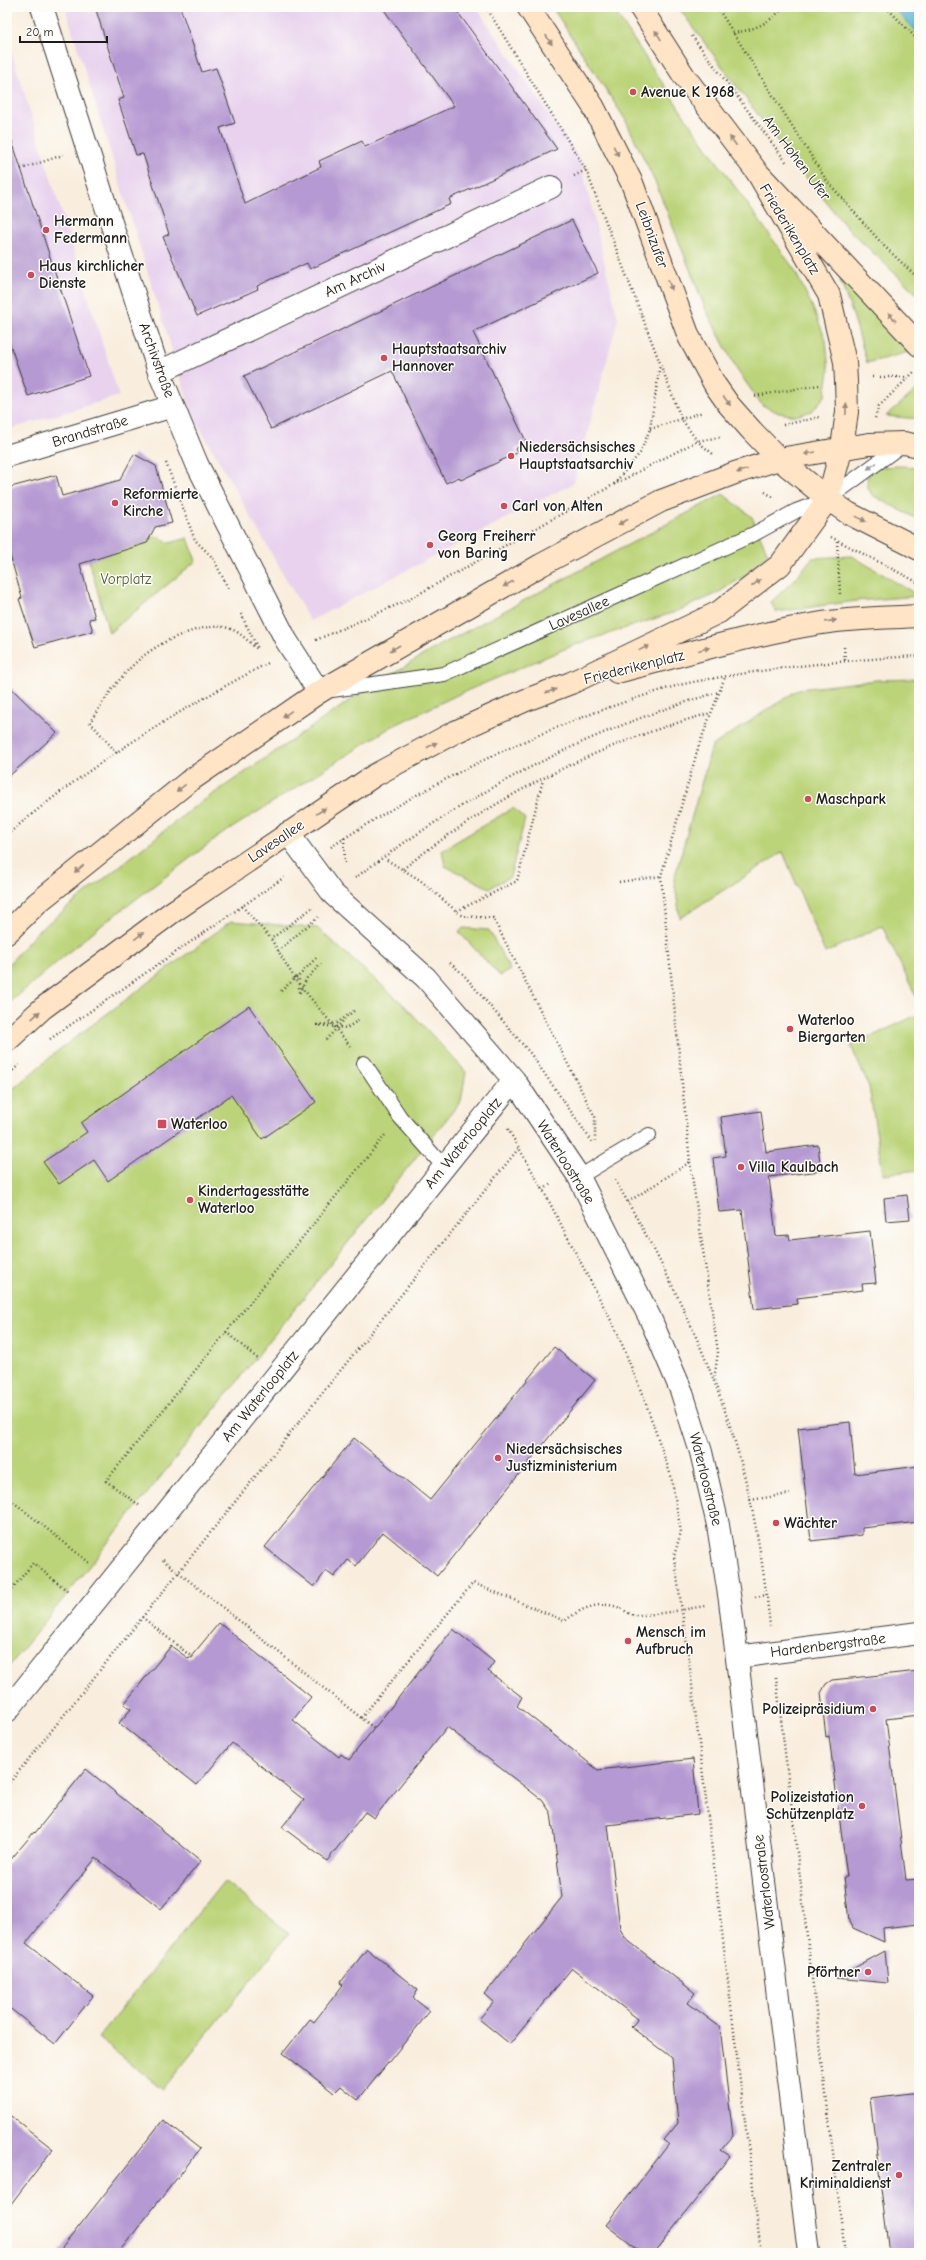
<svg xmlns="http://www.w3.org/2000/svg" width="926" height="2260" viewBox="0 0 926 2260" font-family="'Comic Neue',sans-serif">
	<style>
		.built { fill: #e8d2ee }
		.green { fill: #bcd479; stroke: #6c784a }
		.water { fill: #5cb4d9; stroke: #3c687a }
		.building { fill: #b599d2 }
		.lines { fill: none; stroke-linecap: round; stroke-linejoin: round }
		.service-casing { stroke: #3d3c39; stroke-width: 16 }
		.minor-casing { stroke: #3d3c39; stroke-width: 24 }
		.secondary-casing { stroke: #3d3c39; stroke-width: 24 }
		.path { stroke: #3d3c39; stroke-width: 2.5; stroke-dasharray: 1 3; stroke-linecap: butt }
		.service { stroke: #fff; stroke-width: 14 }
		.minor { stroke: #fff; stroke-width: 22 }
		.secondary { stroke: #ffe4c6; stroke-width: 22 }
		.oneway { fill: #998a7a }
		.oneway2 { fill: #999 }
		.poi-dot { fill: #d1495b; stroke: #fdfcf7; stroke-width: 1.5 }
		.labels { text-anchor: middle; dominant-baseline: central; stroke-width: 3; stroke-linejoin: round; paint-order: stroke }
		.poi-label { font-size: 15px; font-weight: bold; fill: #1c1c1c; stroke: #fdfcf7; text-anchor: start }
		.street-label { font-size: 15px; fill: #1c1c1c; stroke: #fdfcf7 }
		.park-label { font-size: 15px; fill: #545c3d; stroke: #fdfcf7 }
	</style>
	<rect width="100%" height="100%" fill="#fdfcf7"/>
	<filter id="ink" filterUnits="userSpaceOnUse"><feTurbulence type="fractalNoise" baseFrequency=".025" numOctaves="2"/><feDisplacementMap in="SourceGraphic" scale="8" xChannelSelector="R" yChannelSelector="G"/><feConvolveMatrix kernelMatrix="1 2 1 2 8 2 1 2 1" color-interpolation-filters="sRGB"/></filter>
	<filter id="wash" filterUnits="userSpaceOnUse"><feTurbulence type="fractalNoise" baseFrequency=".012" numOctaves="4" result="noise"/><feDisplacementMap in="SourceGraphic" scale="16" xChannelSelector="R" yChannelSelector="G"/><feGaussianBlur stdDeviation="0.9" result="paint"/><feColorMatrix in="noise" values="0 0 0 0 0 0 0 0 0 0 0 0 0 0 0 0 0 1.4 0 .05"/><feComposite in="paint" operator="in"/></filter>
	<g filter="url(#wash)">
		<rect width="100%" height="100%" fill="#f9eede"/>
		<path class="built" d="M 65,7 L 476,7 L 580,160 L 618,319 L 574,483 L 310,621 L 192,414 Z
			M 7,38 L 119,396 L 7,430 Z"/>
		<path class="green" d="M 552,7 L 612,7 L 683,114 L 794,269 L 812,306 L 826,340 L 829,371 L 825,396 L 812,411 L 796,416 L 779,413 L 762,405 L 737,370 L 706,310 L 656,184 L 625,119 Z
			M 678,7 L 892,7 L 919,34 L 919,296 L 847,228 L 784,150 Z
			M 844,278 L 909,352 L 867,363 L 854,318 L 840,280 Z
			M 919,388 L 919,419 L 886,416 Z
			M 898,466 L 919,467 L 919,520 L 872,495 L 867,486 L 868,474 L 880,467 Z
			M 723,494 L 752,517 L 768,554 L 746,575 L 716,594 L 675,612 L 574,645 L 457,695 L 391,727 L 218,837 L 90,934 L 7,1005 L 7,966 L 37,932 L 194,807 L 367,689 L 435,648 Z
			M 158,536 L 170,543 L 188,538 L 196,561 L 109,633 L 89,560 Z
			M 852,556 L 919,596 L 856,601 L 776,612 L 771,602 L 793,581 L 812,558 Z
			M 919,679 L 919,1003 L 882,926 L 825,953 L 783,852 L 680,918 L 674,879 L 712,746 L 799,689 L 877,680 Z
			M 513,808 L 525,819 L 510,877 L 489,888 L 445,866 L 442,850 Z
			M 231,921 L 317,928 L 406,1007 L 466,1072 L 461,1101 L 7,1669 L 7,1094 L 60,1049 Z
			M 463,928 L 489,930 L 510,970 L 500,976 L 459,932 Z
			M 919,1014 L 919,1170 L 883,1174 L 869,1087 L 851,1046 Z
			M 224,1881 L 289,1933 L 163,2089 L 98,2038 Z"/>
		<path class="water" d="M 892,7 L 919,7 L 919,34 Z"/>
		<g id="blocks">
			<path class="building" d="M 95,7 L 180,7 L 202,72 L 216,68 L 235,123 L 220,128 L 245,204 L 321,167 L 319,161 L 362,141 L 365,147 L 454,106 L 382,7 L 454,7 L 557,149 L 449,199 L 451,204 L 310,269 L 307,263 L 257,286 L 258,289 L 197,316 L 163,237 L 169,234 L 143,154 L 136,155 L 118,100 L 124,98 Z
				M 7,141 L 12,141 L 89,376 L 28,396 L 7,336 Z
				M 572,220 L 598,273 L 473,332 L 527,443 L 515,449 L 517,453 L 461,480 L 459,477 L 446,483 L 392,371 L 271,429 L 244,376 Z
				M 134,454 L 156,466 L 172,523 L 155,527 L 147,543 L 80,564 L 95,618 L 89,619 L 93,631 L 35,647 L 19,599 L 22,598 L 7,544 L 7,488 L 56,475 L 62,496 L 120,480 Z
				M 7,684 L 57,733 L 7,778 Z
				M 249,1006 L 316,1102 L 262,1139 L 231,1095 L 108,1181 L 94,1160 L 59,1184 L 43,1162 L 87,1132 L 81,1123 Z
				M 761,1111 L 766,1152 L 818,1145 L 821,1171 L 769,1177 L 776,1236 L 789,1235 L 790,1240 L 870,1231 L 876,1283 L 862,1284 L 863,1290 L 797,1298 L 798,1304 L 754,1309 L 742,1210 L 719,1212 L 713,1158 L 726,1156 L 721,1117 Z
				M 907,1195 L 910,1219 L 886,1221 L 884,1198 Z
				M 554,1347 L 595,1380 L 437,1576 L 383,1532 L 356,1566 L 348,1560 L 334,1577 L 326,1571 L 314,1587 L 265,1547 L 354,1438 L 430,1500 Z
				M 850,1422 L 855,1474 L 919,1466 L 919,1522 L 862,1528 L 862,1535 L 811,1541 L 798,1428 Z
				M 219,1623 L 311,1697 L 293,1720 L 339,1757 L 341,1754 L 349,1760 L 453,1629 L 494,1662 L 488,1671 L 522,1697 L 517,1706 L 598,1770 L 693,1759 L 698,1814 L 608,1825 L 620,1929 L 626,1939 L 695,1993 L 688,2003 L 720,2027 L 733,2136 L 721,2150 L 730,2156 L 654,2253 L 642,2253 L 606,2225 L 669,2144 L 664,2140 L 678,2123 L 672,2058 L 631,2027 L 638,2019 L 572,1968 L 510,2044 L 479,2019 L 494,2002 L 485,1994 L 562,1897 L 551,1813 L 542,1800 L 447,1727 L 374,1818 L 365,1812 L 327,1861 L 282,1827 L 304,1800 L 232,1743 L 197,1785 L 119,1723 L 131,1709 L 124,1704 L 171,1646 L 189,1659 Z
				M 919,1671 L 919,1715 L 886,1719 L 906,1880 L 919,1879 L 919,1924 L 883,1928 L 884,1942 L 853,1928 L 849,1921 L 844,1877 L 847,1877 L 829,1736 L 826,1737 L 821,1693 L 826,1684 L 832,1680 Z
				M 86,1769 L 201,1861 L 161,1909 L 96,1858 L 26,1943 L 93,1996 L 55,2044 L 7,2006 L 7,1864 L 34,1832 L 35,1833 Z
				M 367,1949 L 418,1990 L 413,1998 L 430,2011 L 358,2100 L 341,2086 L 334,2093 L 283,2053 L 310,2019 L 314,2022 L 343,1985 L 340,1983 Z
				M 885,1951 L 888,1983 L 836,1978 Z
				M 919,2092 L 919,2253 L 889,2253 L 870,2098 Z
				M 7,2113 L 53,2149 L 7,2209 Z
				M 163,2120 L 200,2149 L 118,2253 L 58,2253 Z"/>
		</g>
	</g>
	<g filter="url(#ink)">
		<use href="#blocks" fill-opacity="0" stroke="#3d3c39" stroke-width="1"/>
		<g class="lines">
			<defs>
				<path id="service" d="M 332,690 L 444,674 L 754,534 L 796,511 L 828,499 L 903,444
					M 364,1063 L 400,1117 L 444,1167
					M 579,1177 L 649,1135"/>
				<path id="minor" d="M 42,7 L 159,372 L 197,464 L 286,640 L 319,692
					M 159,372 L 551,187
					M 7,456 L 173,406
					M 288,833 L 333,894 L 426,978 L 514,1080 L 579,1177 L 650,1318 L 681,1390 L 701,1452 L 718,1525 L 730,1601 L 809,2253
					M 737,1657 L 919,1633
					M 7,1711 L 514,1080"/>
				<path id="secondary" d="M 528,7 L 593,106 L 632,183 L 689,337 L 715,385 L 729,405 L 752,431 L 779,459 L 828,499 L 848,513 L 919,549
					M 640,7 L 684,76 L 757,172 L 919,345
					M 617,672 C 683,655 749,635 816,624 C 850,618 885,618 919,616
					M 7,933 L 37,903 L 188,782 L 319,692 L 541,565 L 661,501 L 735,473 L 779,459 L 869,444 L 904,443 L 919,446
					M 7,1041 L 43,1008 L 171,913 L 375,775 L 455,732 L 526,700 L 571,683 L 719,612 L 780,565 L 828,499 L 842,447 L 847,412 L 846,381 L 845,362 L 829,295 L 757,172"/>
			</defs>
			<use href="#service" class="service-casing"/>
			<use href="#minor" class="minor-casing"/>
			<use href="#secondary" class="secondary-casing"/>
			<path class="path" d="M 486,7 L 586,170 L 681,418 L 697,441 L 713,454
				M 717,7 L 827,181 L 884,246 L 919,279
				M 886,7 L 919,41
				M 733,33 C 755,30 769,23 784,7
				M 692,36 L 787,163
				M 21,169 L 63,155
				M 574,176 L 586,170
				M 872,377 L 907,377
				M 755,396 L 819,385
				M 875,418 L 879,406 L 915,371
				M 783,425 L 820,417
				M 650,429 L 703,412
				M 166,463 L 195,540 L 213,558 L 228,588
				M 614,484 L 640,453 L 650,429 L 660,365
				M 765,492 L 775,498
				M 831,537 L 919,583
				M 837,541 L 840,594
				M 241,614 L 258,649
				M 316,640 L 408,600 L 613,485 L 697,441 L 721,437
				M 844,647 L 845,661
				M 117,753 L 90,722 C 118,679 138,649 189,632 C 200,628 219,624 231,629 C 240,632 250,643 257,649
				M 7,835 C 86,767 178,710 270,662
				M 344,838 L 345,864
				M 331,847 C 434,779 550,723 669,688 C 692,681 717,678 740,674 C 800,665 859,659 919,656
				M 387,860 L 420,880 L 462,916 L 493,918 L 595,1117 L 595,1141
				M 403,869 C 491,798 602,742 711,713
				M 355,878 C 466,795 586,730 719,692
				M 619,882 L 661,876
				M 242,906 L 271,939
				M 312,908 L 271,939 L 295,979 L 350,1046
				M 457,911 L 517,881 L 543,780
				M 278,951 L 318,917
				M 316,958 L 299,976 L 299,994 L 307,978 L 321,964
				M 450,963 L 463,974 L 530,1053 L 593,1143
				M 281,991 L 299,975
				M 354,1011 L 337,1023 L 317,1025 L 347,1028 L 360,1019
				M 50,1039 L 286,876
				M 326,1040 L 345,1019
				M 7,1076 L 19,1065
				M 508,1129 L 543,1190 L 617,1332 L 645,1401 L 671,1476 L 681,1532 L 674,1556 L 688,1652 L 761,2253
				M 690,1162 L 718,1352 L 714,1380
				M 615,1180 C 665,1265 710,1356 738,1452 C 754,1508 764,1568 770,1626
				M 543,1190 L 552,1183
				M 628,1202 L 690,1162 L 661,876 L 699,745 L 725,677
				M 226,1332 L 258,1359
				M 7,1497 L 91,1564
				M 750,1500 L 790,1494
				M 139,1505 L 106,1481 L 386,1134
				M 163,1560 L 375,1729
				M 7,1595 L 33,1563 L 69,1592
				M 755,1597 L 767,1595
				M 142,1617 L 193,1658
				M 776,1677 L 845,2253
				M 361,1718 L 473,1583 L 565,1621 C 580,1608 601,1600 620,1608 C 624,1610 629,1614 634,1615 C 653,1616 685,1609 705,1606
				M 7,1786 L 519,1148"/>
			<use href="#service" class="service"/>
			<use href="#minor" class="minor"/>
			<use href="#secondary" class="secondary"/>
		</g>
		<defs><path id="oneway-solid" d="M-6-.8H1V-3.2L6.5 0L1 3.2V.8H-6Z"/></defs>
		<g class="oneway">
			<use href="#oneway-solid" transform="translate(658 35) rotate(-123)"/>
			<use href="#oneway-solid" transform="translate(549 40) rotate(57)"/>
			<use href="#oneway-solid" transform="translate(733 141) rotate(-127)"/>
			<use href="#oneway-solid" transform="translate(616 151) rotate(63)"/>
			<use href="#oneway-solid" transform="translate(670 285) rotate(70)"/>
			<use href="#oneway-solid" transform="translate(892 317) rotate(-133)"/>
			<use href="#oneway-solid" transform="translate(727 401) rotate(53)"/>
			<use href="#oneway-solid" transform="translate(846 409) rotate(-89)"/>
			<use href="#oneway-solid" transform="translate(810 453) rotate(170)"/>
			<use href="#oneway-solid" transform="translate(742 471) rotate(162)"/>
			<use href="#oneway-solid" transform="translate(861 519) rotate(28)"/>
			<use href="#oneway-solid" transform="translate(623 522) rotate(152)"/>
			<use href="#oneway-solid" transform="translate(756 583) rotate(-37)"/>
			<use href="#oneway-solid" transform="translate(508 584) rotate(151)"/>
			<use href="#oneway-solid" transform="translate(831 621) rotate(-8)"/>
			<use href="#oneway-solid" transform="translate(395 648) rotate(150)"/>
			<use href="#oneway-solid" transform="translate(644 648) rotate(-26)"/>
			<use href="#oneway-solid" transform="translate(704 649) rotate(-14)"/>
			<use href="#oneway-solid" transform="translate(551 691) rotate(-20)"/>
			<use href="#oneway-solid" transform="translate(287 714) rotate(145)"/>
			<use href="#oneway-solid" transform="translate(432 745) rotate(-28)"/>
			<use href="#oneway-solid" transform="translate(181 788) rotate(142)"/>
			<use href="#oneway-solid" transform="translate(321 811) rotate(-33)"/>
			<use href="#oneway-solid" transform="translate(79 869) rotate(141)"/>
			<use href="#oneway-solid" transform="translate(139 936) rotate(-37)"/>
			<use href="#oneway-solid" transform="translate(36 1015) rotate(-43)"/>
		</g>
		<use class="oneway2" href="#oneway-solid" transform="translate(872 466) rotate(145)"/>
	</g>
	<g class="poi-dot">
		<circle cx="633" cy="92" r="4"/>
		<circle cx="46" cy="230" r="4"/>
		<circle cx="31" cy="275" r="4"/>
		<circle cx="384" cy="358" r="4"/>
		<circle cx="511" cy="456" r="4"/>
		<circle cx="115" cy="503" r="4"/>
		<circle cx="504" cy="506" r="4"/>
		<circle cx="430" cy="545" r="4"/>
		<circle cx="808" cy="799" r="4"/>
		<circle cx="790" cy="1029" r="4"/>
		<rect x="157" y="1119" width="10" height="10" rx="2"/>
		<circle cx="741" cy="1167" r="4"/>
		<circle cx="190" cy="1200" r="4"/>
		<circle cx="498" cy="1458" r="4"/>
		<circle cx="776" cy="1523" r="4"/>
		<circle cx="628" cy="1641" r="4"/>
		<circle cx="873" cy="1709" r="4"/>
		<circle cx="862" cy="1806" r="4"/>
		<circle cx="868" cy="1972" r="4"/>
		<circle cx="899" cy="2175" r="4"/>
	</g>
	<g class="labels">
		<g class="poi-label">
			<text x="641" y="92">Avenue K 1968</text>
			<text x="54" y="221">Hermann<tspan x="54" dy="17">Federmann</tspan></text>
			<text x="39" y="266">Haus kirchlicher<tspan x="39" dy="17">Dienste</tspan></text>
			<text x="392" y="349">Hauptstaatsarchiv<tspan x="392" dy="17">Hannover</tspan></text>
			<text x="519" y="447">Niedersächsisches<tspan x="519" dy="17">Hauptstaatsarchiv</tspan></text>
			<text x="123" y="494">Reformierte<tspan x="123" dy="17">Kirche</tspan></text>
			<text x="512" y="506">Carl von Alten</text>
			<text x="438" y="536">Georg Freiherr<tspan x="438" dy="17">von Baring</tspan></text>
			<text x="816" y="799">Maschpark</text>
			<text x="798" y="1020">Waterloo<tspan x="798" dy="17">Biergarten</tspan></text>
			<text x="171" y="1124">Waterloo</text>
			<text x="749" y="1167">Villa Kaulbach</text>
			<text x="198" y="1191">Kindertagesstätte<tspan x="198" dy="17">Waterloo</tspan></text>
			<text x="506" y="1449">Niedersächsisches<tspan x="506" dy="17">Justizministerium</tspan></text>
			<text x="784" y="1523">Wächter</text>
			<text x="636" y="1632">Mensch im<tspan x="636" dy="17">Aufbruch</tspan></text>
			<text x="865" y="1709" text-anchor="end">Polizeipräsidium</text>
			<text x="854" y="1797" text-anchor="end">Polizeistation<tspan x="854" dy="17">Schützenplatz</tspan></text>
			<text x="860" y="1972" text-anchor="end">Pförtner</text>
			<text x="891" y="2166" text-anchor="end">Zentraler<tspan x="891" dy="17">Kriminaldienst</tspan></text>
		</g>
		<g class="street-label">
			<text transform="translate(797 158) rotate(53)">Am Hohen Ufer</text>
			<text transform="translate(790 229) rotate(59)">Friederikenplatz</text>
			<text transform="translate(652 235) rotate(70)">Leibnizufer</text>
			<text transform="translate(355 279) rotate(-25)">Am Archiv</text>
			<text transform="translate(157 360) rotate(70)">Archivstraße</text>
			<text transform="translate(90 431) rotate(-17)">Brandstraße</text>
			<text transform="translate(579 613) rotate(-24)">Lavesallee</text>
			<text transform="translate(634 667) rotate(-14)">Friederikenplatz</text>
			<text transform="translate(276 841) rotate(-34)">Lavesallee</text>
			<text transform="translate(463 1143) rotate(-51)">Am Waterlooplatz</text>
			<text transform="translate(566 1162) rotate(58)">Waterloostraße</text>
			<text transform="translate(260 1396) rotate(-51)">Am Waterlooplatz</text>
			<text transform="translate(706 1479) rotate(76)">Waterloostraße</text>
			<text transform="translate(828 1645) rotate(-7)">Hardenbergstraße</text>
			<text transform="translate(764 1882) rotate(-97)">Waterloostraße</text>
		</g>
		<g class="park-label">
			<text x="126" y="579">Vorplatz</text>
		</g>
	</g>
	<rect width="926" height="2260" fill="none" stroke="#fdfcf7" stroke-width="24"/>
	<path d="M20 36v6h87v-6" fill="none" stroke="#1c1c1c" stroke-width="2"/>
	<text x="26" y="36" font-size="12" fill="#1c1c1c" stroke="#fdfcf7" stroke-width="3" paint-order="stroke">20 m</text>
</svg>
